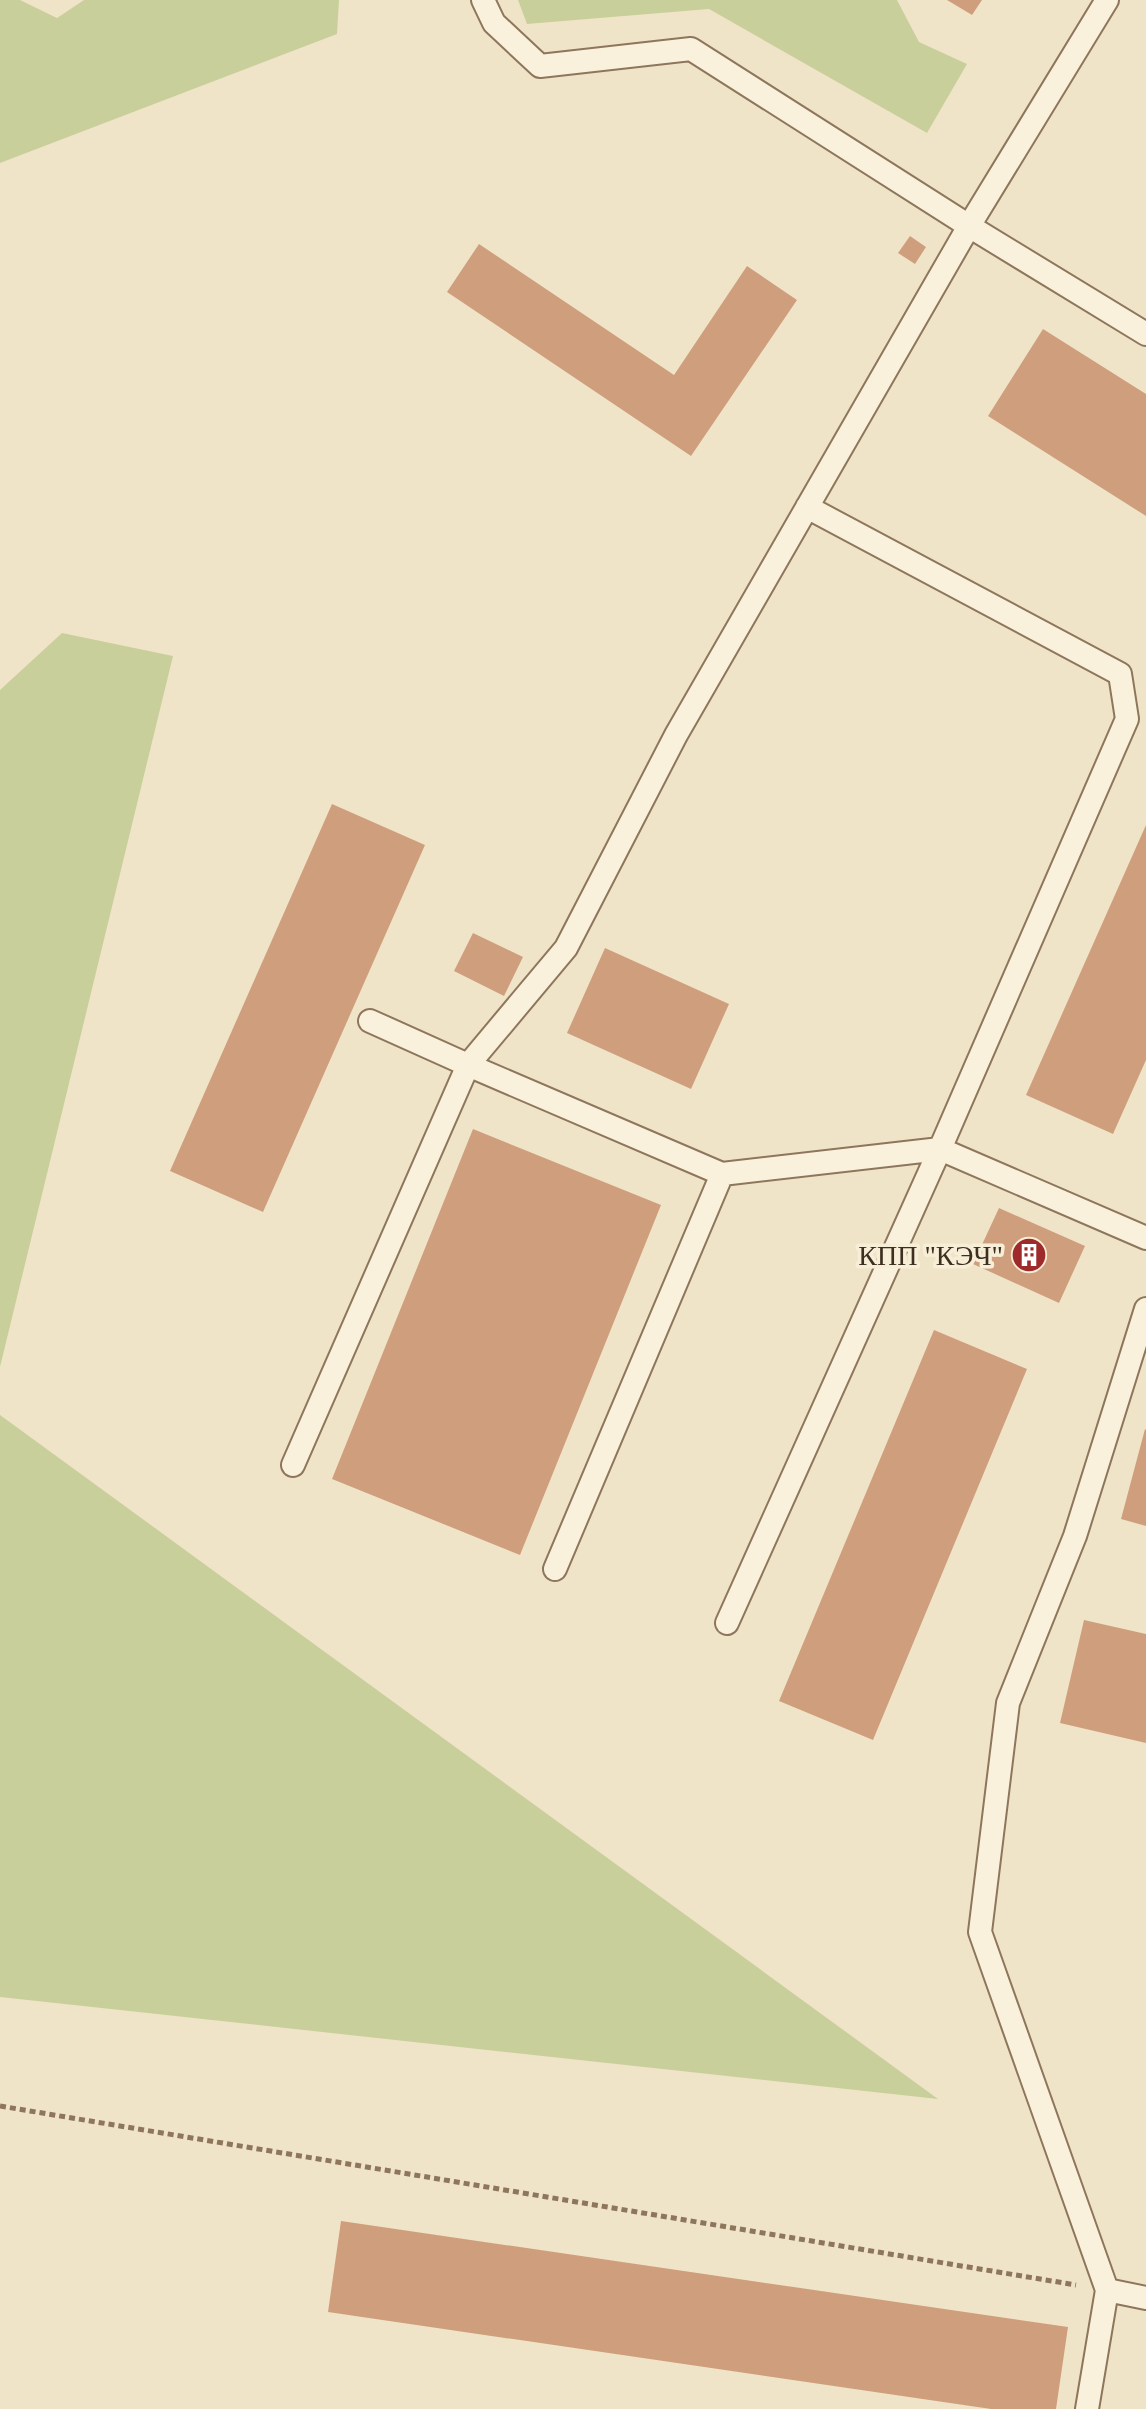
<svg xmlns="http://www.w3.org/2000/svg" width="1146" height="2409" viewBox="0 0 1146 2409" font-family="'Times New Roman',serif">
	<style>
		.green { fill: #c9cf9b }
		.building { fill: #cf9f7d }
		.lines { fill: none; stroke-linecap: round; stroke-linejoin: round }
		.lane-casing { stroke: #8d765c; stroke-width: 26 }
		.path { stroke: #8d765c; stroke-width: 5; stroke-dasharray: 6 4; stroke-linecap: butt }
		.lane { stroke: #faf1dc; stroke-width: 22 }
		.labels { text-anchor: middle; dominant-baseline: central; stroke-width: 7; stroke-linejoin: round; paint-order: stroke }
		.poi-label { font-size: 28px; fill: #3d2e20; stroke: #f7eed8; text-anchor: end }
	</style>
	<rect width="100%" height="100%" fill="#f0e4c8"/>
	<path class="green" d="M 0,0 L 20,0 L 57,18 L 84,0 L 339,0 L 337,34 L 0,163 Z
		M 518,0 L 897,0 L 919,42 L 967,64 L 927,133 L 709,9 L 527,24 Z
		M 62,633 L 173,656 L 0,1367 L 0,690 Z
		M 0,1415 L 938,2099 L 0,1997 Z"/>
	<path class="building" d="M 947,0 L 982,0 L 972,15 Z
		M 910,236 L 926,247 L 915,264 L 898,253 Z
		M 479,244 L 674,375 L 747,266 L 797,300 L 691,456 L 447,292 Z
		M 1043,329 L 1146,394 L 1146,516 L 988,416 Z
		M 332,804 L 425,845 L 263,1212 L 170,1171 Z
		M 1146,825 L 1146,1060 L 1113,1134 L 1026,1095 Z
		M 473,933 L 523,957 L 504,996 L 454,971 Z
		M 605,948 L 729,1004 L 691,1089 L 567,1033 Z
		M 473,1129 L 661,1205 L 520,1555 L 332,1479 Z
		M 999,1208 L 1085,1246 L 1059,1303 L 973,1264 Z
		M 934,1330 L 1027,1369 L 873,1740 L 779,1701 Z
		M 1145,1429 L 1146,1430 L 1146,1526 L 1121,1519 Z
		M 1084,1620 L 1146,1634 L 1146,1743 L 1060,1723 Z
		M 341,2221 L 1068,2327 L 1056,2409 L 991,2409 L 328,2312 Z"/>
	<g class="lines">
		<defs>
			<path id="lane" d="M 483,0 L 494,23 L 540,66 L 691,49 L 969,226 L 1146,334
				M 370,1021 L 468,1065 L 566,948 L 676,735 L 969,226 L 1107,0
				M 293,1465 L 468,1065 L 722,1174 L 940,1149 L 1146,1238
				M 555,1569 L 722,1174
				M 727,1623 L 940,1149 L 1127,719 L 1120,674 L 807,507
				M 1107,2290 L 1146,2298
				M 1087,2409 L 1107,2290 L 980,1932 L 1008,1703 L 1075,1536 L 1146,1309"/>
		</defs>
		<use href="#lane" class="lane-casing"/>
		<path class="path" d="M 0,2106 L 1076,2285"/>
		<use href="#lane" class="lane"/>
	</g>
	<defs>
		<symbol id="building-disc" viewBox="-11 -11 22 22"><circle r="9.5" fill="#9e2a2b" stroke="#f7eed8"/><path d="M-4-6H4V6H1V3H-1V6H-4ZM-2.5-4.3h1.7v1.8h-1.7ZM.8-4.3h1.7v1.8H.8ZM-2.5-1h1.7V.8h-1.7ZM.8-1h1.7V.8H.8Z" fill="#fff"/></symbol>
	</defs>
	<g fill-rule="evenodd">
		<use href="#building-disc" x="1009" y="1235" width="40" height="40"/>
	</g>
	<g class="labels">
		<g class="poi-label">
			<text x="1003" y="1255">КПП "КЭЧ"</text>
		</g>
	</g>
</svg>
